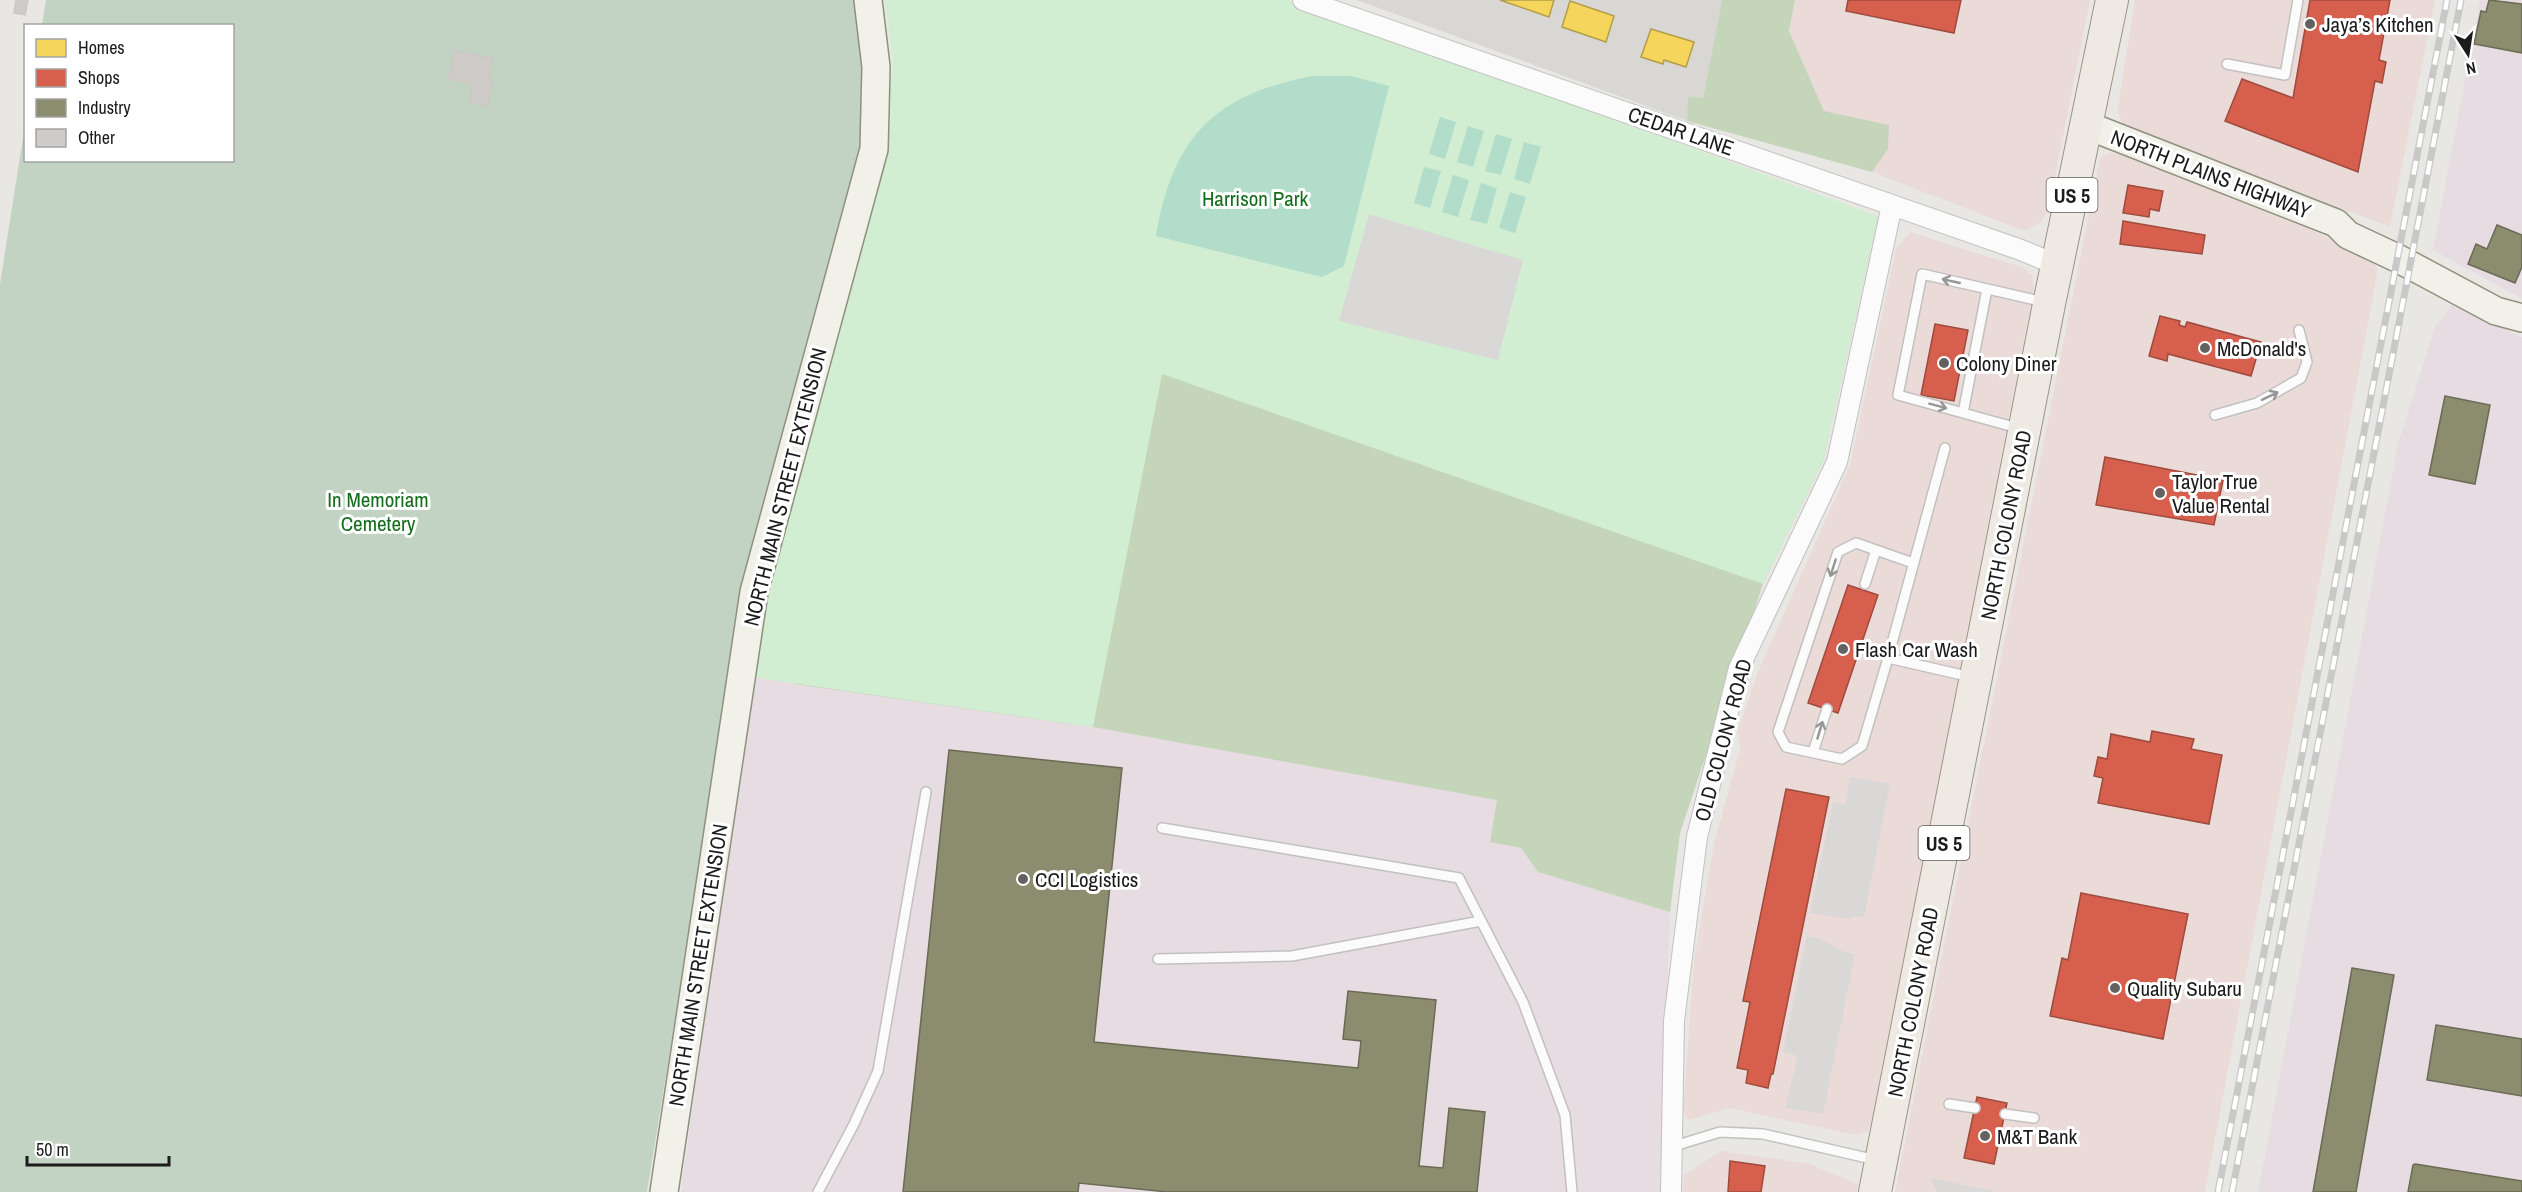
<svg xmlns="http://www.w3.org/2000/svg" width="2522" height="1192" viewBox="0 0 2522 1192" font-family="'Archivo Narrow',sans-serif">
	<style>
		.residential { fill: #d8d7d4 }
		.commercial { fill: #eadbd9 }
		.industrial { fill: #e6dce2 }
		.forest { fill: #c4d5ba }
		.cemetery { fill: #c3d3c3 }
		.park { fill: #d2eed2 }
		.pitch { fill: #b1ddca }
		.parking { fill: #d9d8d7 }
		.homes { fill: #f6d55c; stroke: #b49d48; stroke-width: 1.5 }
		.shops { fill: #d6604d; stroke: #9e4b3e; stroke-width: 1.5 }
		.industry { fill: #8c8c6e; stroke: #6a6a55; stroke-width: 1.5 }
		.building { fill: #cecbc8; stroke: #ccc9c5; stroke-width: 1.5 }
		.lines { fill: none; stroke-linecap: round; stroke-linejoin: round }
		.lane-casing { stroke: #c2c1bf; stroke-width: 12 }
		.street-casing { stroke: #c2c1bf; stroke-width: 22 }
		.secondary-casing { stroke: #8f907d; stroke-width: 30 }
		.primary-casing { stroke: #9d9482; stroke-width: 34 }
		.lane { stroke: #fcfbfb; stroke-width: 9 }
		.street { stroke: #fcfbfb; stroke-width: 20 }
		.secondary { stroke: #f1f0e9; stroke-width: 27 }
		.primary { stroke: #eeeae3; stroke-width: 32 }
		.rail-casing { stroke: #c9c8c8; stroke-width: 7 }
		.rail { stroke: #fff; stroke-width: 4.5; stroke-dasharray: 14; stroke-linecap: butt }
		.oneway { stroke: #979696 }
		.poi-dot { fill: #636261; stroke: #fff; stroke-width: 2 }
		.labels { text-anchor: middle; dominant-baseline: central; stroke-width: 6; stroke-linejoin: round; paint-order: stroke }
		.shield { fill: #fff; stroke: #5f5f5f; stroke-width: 1.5 }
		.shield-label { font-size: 20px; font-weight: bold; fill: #1b1b1b }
		.poi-label { font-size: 21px; fill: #1b1b1b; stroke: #fff; text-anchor: start }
		.street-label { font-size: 21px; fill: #1b1b1b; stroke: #fff }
		.park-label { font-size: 21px; fill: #146d1c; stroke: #fff }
	</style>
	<rect width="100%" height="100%" fill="#e9e7e3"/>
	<path class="residential" d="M 1357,0 L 1722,0 L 1703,98 L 1689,97 L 1687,121 Z"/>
	<path class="commercial" d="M 1795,0 L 2090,0 L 2048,212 L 2040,223 L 2027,230 L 2019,229 L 1872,172 L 1888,149 L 1889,125 L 1824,111 L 1789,31 Z
		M 2135,0 L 2435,0 L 2390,227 L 2125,126 L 2117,113 Z
		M 2110,153 L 2158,159 L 2370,257 L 2378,270 L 2205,1192 L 1895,1192 L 2100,158 Z
		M 1910,232 L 2024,268 L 2032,275 L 2034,287 L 1875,1112 L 1868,1131 L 1855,1135 L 1729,1108 L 1689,1120 L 1683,1112 L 1694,961 L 1714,843 L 1740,749 L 1738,730 L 1757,674 L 1850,465 L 1896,249 Z
		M 1721,1151 L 1810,1164 L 1858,1184 L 1857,1192 L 1683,1192 L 1684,1175 Z"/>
	<path class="industrial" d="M 2480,0 L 2522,0 L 2522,299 L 2433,250 Z
		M 2452,305 L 2522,337 L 2522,1192 L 2258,1192 L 2398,444 L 2435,327 Z
		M 752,677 L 1093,727 L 1498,800 L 1490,842 L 1521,848 L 1538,872 L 1670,912 L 1660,1192 L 681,1192 Z"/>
	<path class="forest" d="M 1722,0 L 1795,0 L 1789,31 L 1824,111 L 1889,125 L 1888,149 L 1872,172 L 1687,121 L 1688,97 L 1703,98 Z
		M 1878,216 L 1823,461 L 1763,584 L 1680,833 L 1670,912 L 1538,872 L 1521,848 L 1490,842 L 1497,800 L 1093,727 L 795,684 L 1024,286 Z"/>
	<path class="cemetery" d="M 46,0 L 857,0 L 869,119 L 742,608 L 647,1192 L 0,1192 L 0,284 L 25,125 L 26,160 L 232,160 L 232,26 L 42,25 Z"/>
	<path class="park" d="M 885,0 L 1288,0 L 1878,216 L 1823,461 L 1763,584 L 1162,374 L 1093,727 L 752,677 L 780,538 L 884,145 L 893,62 Z"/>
	<path class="pitch" d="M 1312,76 L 1351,76 L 1389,86 L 1344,266 L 1322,277 L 1156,236 C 1173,137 1214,95 1312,76 Z
		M 1440,117 L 1456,122 L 1445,159 L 1429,154 Z
		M 1468,126 L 1484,131 L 1473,167 L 1457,162 Z
		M 1496,134 L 1512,139 L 1501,175 L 1485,171 Z
		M 1524,142 L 1541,147 L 1530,184 L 1514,179 Z
		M 1424,167 L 1441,171 L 1430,208 L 1414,203 Z
		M 1453,175 L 1469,180 L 1458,217 L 1442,212 Z
		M 1481,183 L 1497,188 L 1487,224 L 1470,220 Z
		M 1510,192 L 1526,197 L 1515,233 L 1499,228 Z"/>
	<path class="parking" d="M 1369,214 L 1523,260 L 1498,360 L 1339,321 Z
		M 1850,777 L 1890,784 L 1864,917 L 1853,916 L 1851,919 L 1810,913 L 1833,802 L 1846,804 Z
		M 1807,936 L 1819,938 L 1844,952 L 1855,954 L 1823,1114 L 1785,1108 L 1797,1061 L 1795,1055 L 1783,1052 Z
		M 1930,1178 L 1997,1192 L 1938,1192 Z"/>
	<path class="homes" d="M 1500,0 L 1554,0 L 1549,17 Z
		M 1570,1 L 1614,16 L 1606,42 L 1562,27 Z
		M 1651,29 L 1694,42 L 1686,67 L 1664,60 L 1663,64 L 1641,57 Z"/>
	<path class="shops" d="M 1848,0 L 1961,0 L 1954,33 L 1846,11 Z
		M 2310,0 L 2390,0 L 2379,60 L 2386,62 L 2382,83 L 2375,81 L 2358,172 L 2225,121 L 2242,79 L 2293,98 Z
		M 2128,185 L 2163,191 L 2159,211 L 2150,209 L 2149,217 L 2123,213 Z
		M 2123,221 L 2205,235 L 2202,254 L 2120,244 Z
		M 2160,316 L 2180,321 L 2179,325 L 2185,327 L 2187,322 L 2261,342 L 2251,376 L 2168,354 L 2167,361 L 2149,356 Z
		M 1935,324 L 1968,330 L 1954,401 L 1921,395 Z
		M 2105,457 L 2223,480 L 2214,525 L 2096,505 Z
		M 1848,585 L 1878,595 L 1838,713 L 1808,703 Z
		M 2152,731 L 2194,739 L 2191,749 L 2222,755 L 2209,824 L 2098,803 L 2103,778 L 2094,776 L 2098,757 L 2107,759 L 2111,734 L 2150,742 Z
		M 1786,789 L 1829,797 L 1773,1074 L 1771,1074 L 1768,1088 L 1746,1083 L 1748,1070 L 1737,1068 L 1750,1002 L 1743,1001 Z
		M 2081,893 L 2188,914 L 2163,1039 L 2050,1016 L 2062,958 L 2068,960 Z
		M 1977,1097 L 2007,1103 L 1994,1164 L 1964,1158 Z
		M 1730,1161 L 1765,1166 L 1761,1192 L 1728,1192 Z"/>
	<path class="industry" d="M 2489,0 L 2522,4 L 2522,53 L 2474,44 L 2481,11 L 2486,12 Z
		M 2497,225 L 2522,235 L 2522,267 L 2515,283 L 2468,264 L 2476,244 L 2487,249 Z
		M 2445,396 L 2490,405 L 2475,484 L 2429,475 Z
		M 949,750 L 1122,768 L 1094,1042 L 1358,1068 L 1361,1041 L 1343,1039 L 1348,991 L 1436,1000 L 1419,1166 L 1443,1168 L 1449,1108 L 1485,1112 L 1477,1192 L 1168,1192 L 1079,1183 L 1078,1192 L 903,1192 Z
		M 2352,968 L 2394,975 L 2356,1192 L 2313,1192 Z
		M 2436,1025 L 2522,1039 L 2522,1096 L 2427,1080 Z
		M 2415,1164 L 2522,1181 L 2522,1192 L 2408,1192 L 2413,1165 Z"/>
	<path class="building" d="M 16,0 L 28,0 L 25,15 L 14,13 Z
		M 454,51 L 492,58 L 489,78 L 493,79 L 488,106 L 469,103 L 473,83 L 449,79 Z"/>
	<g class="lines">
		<defs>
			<path id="lane" d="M 2227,64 L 2285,75 L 2298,0
				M 1963,413 L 1987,289
				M 2215,415 L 2257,403 L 2301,378 L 2307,362 L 2299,330
				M 2021,429 L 1898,395 L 1922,274 L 2044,302
				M 1945,448 L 1888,658 L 1971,677
				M 1865,584 L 1876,550
				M 1888,658 L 1862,746 L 1842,759 L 1786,747 L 1778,732 L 1838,552 L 1856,543 L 1913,563
				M 1813,752 L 1827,709
				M 1162,828 L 1459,878 L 1523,1002 L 1565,1115 L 1572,1192
				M 1158,959 L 1292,956 L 1481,921
				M 1949,1104 L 1975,1108
				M 2005,1114 L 2034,1118
				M 1671,1147 L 1720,1132 L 1763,1134 L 1876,1160
				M 818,1192 L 854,1124 L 878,1071 L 926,792"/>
			<path id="street" d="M 1303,0 L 2021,250 L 2057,265
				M 1671,1192 L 1674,1021 L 1697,837 L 1739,668 L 1837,462 L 1892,205"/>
			<path id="secondary" d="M 2086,125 L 2336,223 L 2348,235 L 2397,258 L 2496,311 L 2522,318
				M 664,1192 L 754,592 L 874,149 L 876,67 L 868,0"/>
			<path id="primary" d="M 1875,1192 L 2049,304 L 2112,0"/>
		</defs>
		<use href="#lane" class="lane-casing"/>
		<use href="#street" class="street-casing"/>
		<use href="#secondary" class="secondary-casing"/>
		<use href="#primary" class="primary-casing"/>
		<use href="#lane" class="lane"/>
		<use href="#street" class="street"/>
		<use href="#secondary" class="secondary"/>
		<use href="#primary" class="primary"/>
		<defs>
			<path id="rail" d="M 2218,1192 L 2447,0
				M 2232,1192 L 2461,0"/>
		</defs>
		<use href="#rail" class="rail-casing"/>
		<use href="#rail" class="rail"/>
	</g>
	<defs><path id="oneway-shaft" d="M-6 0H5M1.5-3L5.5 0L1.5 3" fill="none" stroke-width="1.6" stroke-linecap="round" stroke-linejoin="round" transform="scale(1.5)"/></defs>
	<g class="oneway">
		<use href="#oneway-shaft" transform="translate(1951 281) rotate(-167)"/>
		<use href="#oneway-shaft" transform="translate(2270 396) rotate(-26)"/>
		<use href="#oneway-shaft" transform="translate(1938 406) rotate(15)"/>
		<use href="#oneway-shaft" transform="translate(1833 568) rotate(108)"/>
		<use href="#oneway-shaft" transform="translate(1820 730) rotate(-73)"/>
	</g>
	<g class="poi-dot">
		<circle cx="2310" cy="24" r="6"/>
		<circle cx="2205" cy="348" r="6"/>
		<circle cx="1944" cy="363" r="6"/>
		<circle cx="2160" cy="493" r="6"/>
		<circle cx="1843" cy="649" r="6"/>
		<circle cx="1023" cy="879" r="6"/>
		<circle cx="2115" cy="988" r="6"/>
		<circle cx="1985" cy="1136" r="6"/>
	</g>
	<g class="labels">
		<g class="shield">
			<rect x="2046.5" y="178" width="51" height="34" rx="4.5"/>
			<rect x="1918.5" y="826" width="51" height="34" rx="4.5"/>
		</g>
		<g class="shield-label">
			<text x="2072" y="195">US 5</text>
			<text x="1944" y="843">US 5</text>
		</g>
		<g class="poi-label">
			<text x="2322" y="24">Jaya’s Kitchen</text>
			<text x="2217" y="348">McDonald's</text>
			<text x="1956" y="363">Colony Diner</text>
			<text x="2172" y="481">Taylor True<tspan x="2172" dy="24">Value Rental</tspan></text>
			<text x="1855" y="649">Flash Car Wash</text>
			<text x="1035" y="879">CCI Logistics</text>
			<text x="2127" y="988">Quality Subaru</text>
			<text x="1997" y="1136">M&amp;T Bank</text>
		</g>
		<g class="street-label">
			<text transform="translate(1681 131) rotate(19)">CEDAR LANE</text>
			<text transform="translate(2211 174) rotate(21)">NORTH PLAINS HIGHWAY</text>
			<text transform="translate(785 487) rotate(-76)">NORTH MAIN STREET EXTENSION</text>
			<text transform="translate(2006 525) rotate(-79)">NORTH COLONY ROAD</text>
			<text transform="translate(1723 740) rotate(-75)">OLD COLONY ROAD</text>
			<text transform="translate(698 965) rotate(-81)">NORTH MAIN STREET EXTENSION</text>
			<text transform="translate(1913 1002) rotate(-79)">NORTH COLONY ROAD</text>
		</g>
		<g class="park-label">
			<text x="1255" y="198">Harrison Park</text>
			<text x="378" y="499">In Memoriam<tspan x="378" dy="24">Cemetery</tspan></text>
		</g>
	</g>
	<rect x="24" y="24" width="210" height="138" fill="#ffffff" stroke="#a4a4a4" stroke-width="1.5"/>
	<rect x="36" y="39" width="30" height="18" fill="#f6d55c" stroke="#a4a4a4" stroke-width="1.5"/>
	<text x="78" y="54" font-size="18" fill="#1b1b1b">Homes</text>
	<rect x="36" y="69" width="30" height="18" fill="#d6604d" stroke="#a4a4a4" stroke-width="1.5"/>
	<text x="78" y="84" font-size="18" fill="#1b1b1b">Shops</text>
	<rect x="36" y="99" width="30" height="18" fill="#8c8c6e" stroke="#a4a4a4" stroke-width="1.5"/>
	<text x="78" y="114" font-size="18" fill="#1b1b1b">Industry</text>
	<rect x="36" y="129" width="30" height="18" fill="#cecbc8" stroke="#a4a4a4" stroke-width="1.5"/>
	<text x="78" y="144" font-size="18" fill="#1b1b1b">Other</text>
	<g transform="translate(2468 54) rotate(168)" stroke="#ffffff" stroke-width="4.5" paint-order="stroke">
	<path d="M0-4.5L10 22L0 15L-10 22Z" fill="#1b1b1b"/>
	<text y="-9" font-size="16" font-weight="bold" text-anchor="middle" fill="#1b1b1b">N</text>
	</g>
	<path d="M27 1156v9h142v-9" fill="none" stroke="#1b1b1b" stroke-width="3"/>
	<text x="36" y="1156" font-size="18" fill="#1b1b1b" stroke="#ffffff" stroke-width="4.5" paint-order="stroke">50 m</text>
</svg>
